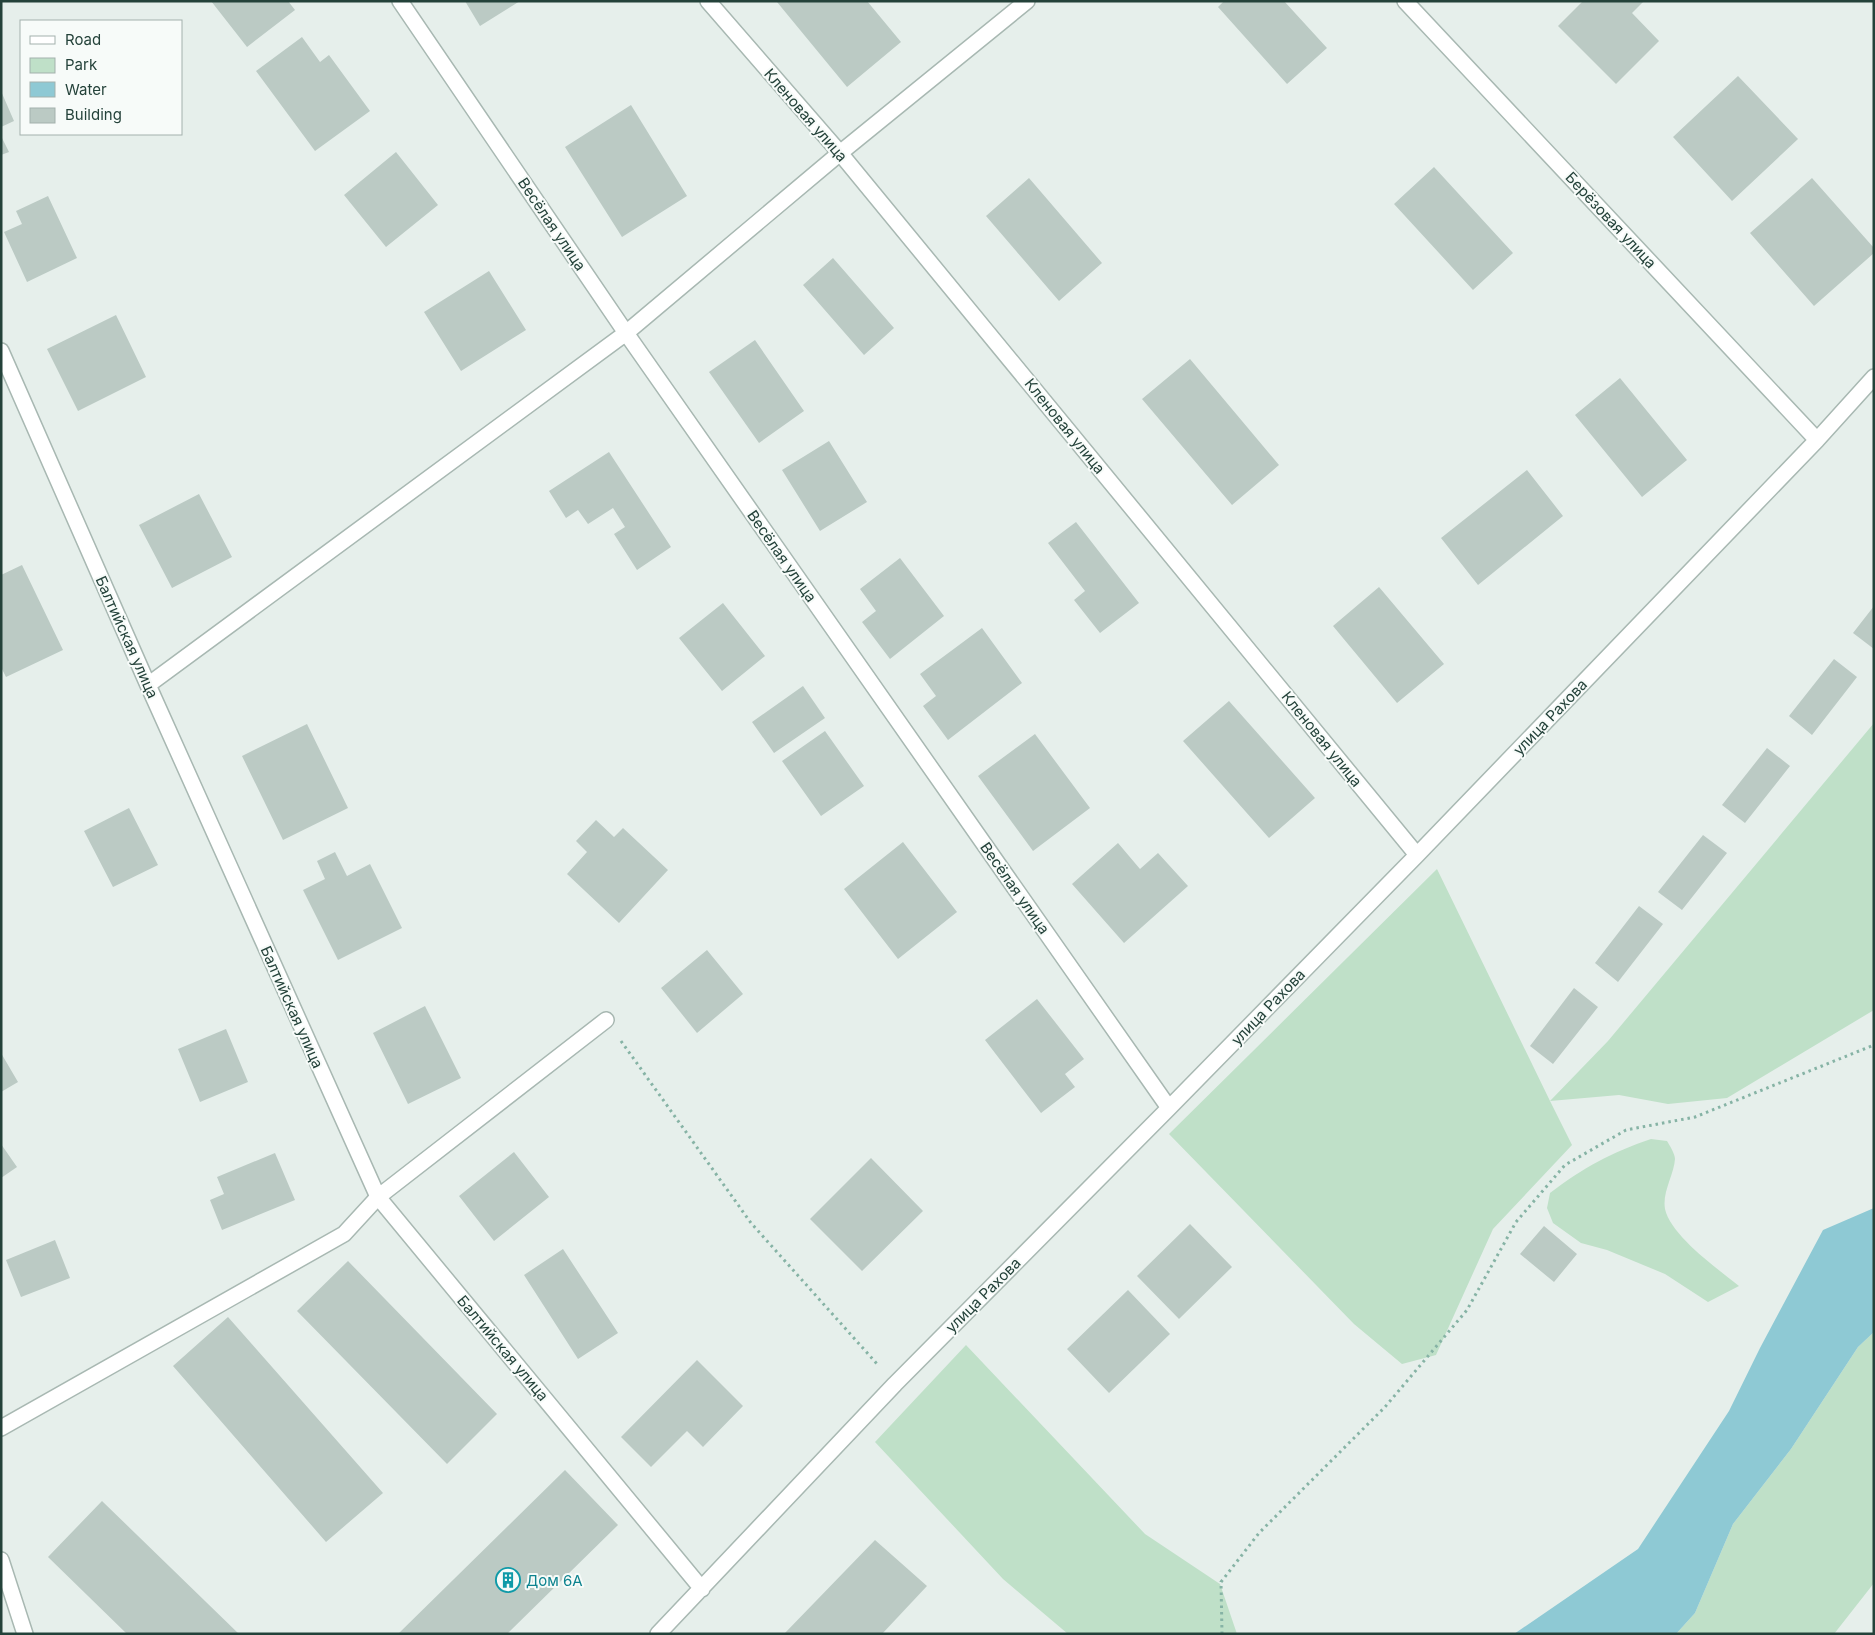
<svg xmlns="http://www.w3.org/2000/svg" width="1875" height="1635" viewBox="0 0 1875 1635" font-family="Inter,sans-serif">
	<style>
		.green { fill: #bfe0c8 }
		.water { fill: #8ec9d4 }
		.building { fill: #bbcac4 }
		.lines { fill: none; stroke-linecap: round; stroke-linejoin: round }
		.lane-casing { stroke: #a8b8b2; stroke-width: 18 }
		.street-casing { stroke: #a8b8b2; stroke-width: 18 }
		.path { stroke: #86b3a5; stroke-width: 3; stroke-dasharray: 2.5 4; stroke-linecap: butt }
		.lane { stroke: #fff; stroke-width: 15 }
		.street { stroke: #fff; stroke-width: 15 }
		.labels { text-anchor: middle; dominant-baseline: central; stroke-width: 4; stroke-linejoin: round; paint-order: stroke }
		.street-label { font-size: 15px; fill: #24423a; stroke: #f7fbf9 }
		.culture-label { font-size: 15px; fill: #0d838f; stroke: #f7fbf9; text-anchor: start }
	</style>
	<rect width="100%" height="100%" fill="#e6efeb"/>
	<path class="green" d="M 1874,723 L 1874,1010 L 1727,1098 L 1668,1104 L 1619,1095 L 1550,1101 L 1572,1145 L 1493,1229 L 1436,1355 L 1402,1364 L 1354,1324 L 1169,1134 L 1437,869 L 1550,1101 L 1608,1041 Z
		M 1651,1139 L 1667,1141 C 1670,1146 1675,1154 1675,1159 C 1674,1175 1662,1192 1665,1209 C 1671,1236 1718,1269 1739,1286 L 1708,1302 L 1665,1274 L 1607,1250 L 1581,1243 L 1553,1223 L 1547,1208 L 1550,1193 C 1583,1168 1612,1152 1651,1139 Z
		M 1874,1332 L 1874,1583 L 1834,1634 L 1676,1634 L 1695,1613 L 1733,1524 L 1791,1449 L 1858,1347 Z
		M 966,1345 L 1145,1534 L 1220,1584 L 1237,1634 L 1068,1634 L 1003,1579 L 875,1442 Z"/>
	<path class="water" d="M 1874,1208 L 1874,1332 L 1858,1347 L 1791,1449 L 1733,1524 L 1695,1613 L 1676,1634 L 1514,1634 L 1638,1549 L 1729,1411 L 1760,1348 L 1823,1230 Z"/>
	<path class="building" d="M 211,1 L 288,1 L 295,10 L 247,47 Z
		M 465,1 L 520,1 L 480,26 Z
		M 778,1 L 867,1 L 901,42 L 847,87 L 777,2 Z
		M 1224,1 L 1284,1 L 1327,48 L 1287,84 L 1218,7 Z
		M 1583,1 L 1644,1 L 1632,13 L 1659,41 L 1616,84 L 1558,26 Z
		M 302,37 L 320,62 L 329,55 L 370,111 L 315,151 L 256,71 Z
		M 1738,76 L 1798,139 L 1732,201 L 1673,137 Z
		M 1,91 L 14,121 L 1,127 Z
		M 631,105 L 687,196 L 622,237 L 565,147 Z
		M 1,136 L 9,152 L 1,155 Z
		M 396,152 L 438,205 L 386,247 L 344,195 Z
		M 1434,167 L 1513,253 L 1473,290 L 1394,204 Z
		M 1029,178 L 1102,263 L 1059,301 L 986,216 Z
		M 1812,178 L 1874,248 L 1874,253 L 1814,306 L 1750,233 Z
		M 48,196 L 77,258 L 27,282 L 4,232 L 22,224 L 16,211 Z
		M 833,258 L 894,328 L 864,355 L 803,285 Z
		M 489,271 L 526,330 L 461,371 L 424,312 Z
		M 116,315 L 146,377 L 78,411 L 47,349 Z
		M 755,340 L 804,411 L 759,443 L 709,372 Z
		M 1190,359 L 1279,465 L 1232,505 L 1142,399 Z
		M 1620,378 L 1687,460 L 1642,497 L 1575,415 Z
		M 829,441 L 867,502 L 820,531 L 782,470 Z
		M 609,452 L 671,547 L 637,570 L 614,534 L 625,527 L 613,508 L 588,524 L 578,510 L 566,518 L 549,491 Z
		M 1527,470 L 1563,516 L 1478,585 L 1441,538 Z
		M 199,494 L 232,557 L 172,588 L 139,525 Z
		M 1076,522 L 1139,603 L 1100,633 L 1074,600 L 1085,591 L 1048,543 Z
		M 900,558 L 944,616 L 890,659 L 862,622 L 876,611 L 860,589 Z
		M 22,565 L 63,650 L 6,677 L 1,667 L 1,575 Z
		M 1379,587 L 1444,664 L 1397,703 L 1333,626 Z
		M 723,603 L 765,656 L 722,691 L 679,638 Z
		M 1874,606 L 1874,649 L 1853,633 Z
		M 982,628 L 1022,683 L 948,740 L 923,706 L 936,696 L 920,674 Z
		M 1834,659 L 1857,677 L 1812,735 L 1789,716 Z
		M 803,686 L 825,718 L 774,753 L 752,722 Z
		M 1229,701 L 1315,798 L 1269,838 L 1183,741 Z
		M 307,724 L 348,808 L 283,840 L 242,756 Z
		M 825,731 L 864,786 L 821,816 L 782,761 Z
		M 1035,734 L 1090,808 L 1033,851 L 978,776 Z
		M 1767,748 L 1790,766 L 1745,823 L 1722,805 Z
		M 129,808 L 158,865 L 113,887 L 84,831 Z
		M 596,820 L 614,837 L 623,828 L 668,870 L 619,923 L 567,874 L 587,852 L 576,841 Z
		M 1703,835 L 1727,853 L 1682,910 L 1658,892 Z
		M 903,842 L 957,912 L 898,959 L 844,889 Z
		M 1118,843 L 1140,869 L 1158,853 L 1188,886 L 1124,943 L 1072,884 Z
		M 335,852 L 347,876 L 370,864 L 402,928 L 338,960 L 303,890 L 325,879 L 317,861 Z
		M 1639,906 L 1663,924 L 1618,982 L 1595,963 Z
		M 707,950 L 743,994 L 697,1033 L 661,988 Z
		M 1574,988 L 1598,1007 L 1553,1064 L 1530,1046 Z
		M 1037,999 L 1084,1059 L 1065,1074 L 1075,1087 L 1041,1113 L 985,1040 Z
		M 425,1006 L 461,1078 L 408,1104 L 373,1033 Z
		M 226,1029 L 248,1082 L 200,1102 L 178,1049 Z
		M 1,1053 L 18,1082 L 1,1092 Z
		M 1,1144 L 17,1167 L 1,1178 Z
		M 514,1152 L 549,1197 L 494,1241 L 459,1196 Z
		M 275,1153 L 295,1200 L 222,1230 L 210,1200 L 224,1194 L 217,1177 Z
		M 871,1158 L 923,1211 L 862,1271 L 810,1219 Z
		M 1190,1224 L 1232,1267 L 1179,1319 L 1137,1276 Z
		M 1544,1226 L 1577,1254 L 1554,1282 L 1520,1254 Z
		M 55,1240 L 70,1278 L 21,1297 L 6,1260 Z
		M 563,1249 L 618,1333 L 578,1359 L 524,1275 Z
		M 348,1261 L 497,1414 L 447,1464 L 297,1311 Z
		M 1128,1290 L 1170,1334 L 1109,1393 L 1067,1349 Z
		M 228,1317 L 383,1493 L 326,1542 L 173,1366 Z
		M 697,1360 L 743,1406 L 703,1447 L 687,1431 L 651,1467 L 621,1437 Z
		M 565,1470 L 618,1525 L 507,1634 L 398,1634 Z
		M 102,1501 L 239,1634 L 127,1634 L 48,1557 Z
		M 875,1540 L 927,1586 L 882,1634 L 784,1634 Z"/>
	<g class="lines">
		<defs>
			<path id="lane" d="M 1,1428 L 344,1234 L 378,1197 L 606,1020"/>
			<path id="street" d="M 400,1 L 626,333 L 1169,1108
				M 708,1 L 840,153 L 1417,855
				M 1405,1 L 1817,440
				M 1,351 L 148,685 L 378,1197 L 702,1589
				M 148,685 L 626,333 L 840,153 L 1027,1
				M 1,1560 L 25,1634
				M 658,1634 L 895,1384 L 1169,1108 L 1417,855 L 1817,440 L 1874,377"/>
		</defs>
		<use href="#lane" class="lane-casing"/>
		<use href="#street" class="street-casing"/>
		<path class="path" d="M 621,1041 L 751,1223 L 878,1365
			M 1222,1634 L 1221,1582 L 1259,1533 L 1385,1407 L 1467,1310 L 1516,1222 L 1565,1165 L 1626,1130 L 1695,1117 L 1874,1045"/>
		<use href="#lane" class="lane"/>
		<use href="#street" class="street"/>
	</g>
	<defs>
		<symbol id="building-ring" viewBox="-11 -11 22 22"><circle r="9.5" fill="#f7fbf9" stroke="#0f9aa8" stroke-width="1.5"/><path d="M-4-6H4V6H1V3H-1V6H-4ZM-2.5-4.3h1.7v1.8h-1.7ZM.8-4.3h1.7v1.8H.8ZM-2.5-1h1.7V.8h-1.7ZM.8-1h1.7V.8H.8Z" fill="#0f9aa8"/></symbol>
	</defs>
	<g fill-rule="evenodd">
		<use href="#building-ring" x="494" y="1566" width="28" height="28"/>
	</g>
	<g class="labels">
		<g class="street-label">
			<text transform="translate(806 115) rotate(49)">Кленовая улица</text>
			<text transform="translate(1611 220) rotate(47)">Берёзовая улица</text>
			<text transform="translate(552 224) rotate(56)">Весёлая улица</text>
			<text transform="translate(1065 426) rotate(51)">Кленовая улица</text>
			<text transform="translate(782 556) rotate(55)">Весёлая улица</text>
			<text transform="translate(127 637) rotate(66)">Балтийская улица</text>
			<text transform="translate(1550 717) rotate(-46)">улица Рахова</text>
			<text transform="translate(1322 739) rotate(51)">Кленовая улица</text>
			<text transform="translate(1015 888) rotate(55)">Весёлая улица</text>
			<text transform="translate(292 1007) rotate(66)">Балтийская улица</text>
			<text transform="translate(1268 1007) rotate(-46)">улица Рахова</text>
			<text transform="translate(983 1295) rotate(-45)">улица Рахова</text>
			<text transform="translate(503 1348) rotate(50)">Балтийская улица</text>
		</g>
		<g class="culture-label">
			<text x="526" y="1580">Дом 6А</text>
		</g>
	</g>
	<rect width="1875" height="1635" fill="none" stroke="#24423a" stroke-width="5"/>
	<rect x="20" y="20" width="162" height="115" fill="#f7fbf9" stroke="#a3b1ad"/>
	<rect x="30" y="36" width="25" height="8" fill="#ffffff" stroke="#a3b1ad"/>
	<text x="65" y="45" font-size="15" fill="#24423a">Road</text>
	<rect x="30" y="58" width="25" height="15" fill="#bfe0c8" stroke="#a3b1ad"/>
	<text x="65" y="70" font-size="15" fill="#24423a">Park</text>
	<rect x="30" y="82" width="25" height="15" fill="#8ec9d4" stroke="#a3b1ad"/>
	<text x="65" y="95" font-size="15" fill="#24423a">Water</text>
	<rect x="30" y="108" width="25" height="15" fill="#bbcac4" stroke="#a3b1ad"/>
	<text x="65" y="120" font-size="15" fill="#24423a">Building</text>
</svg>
